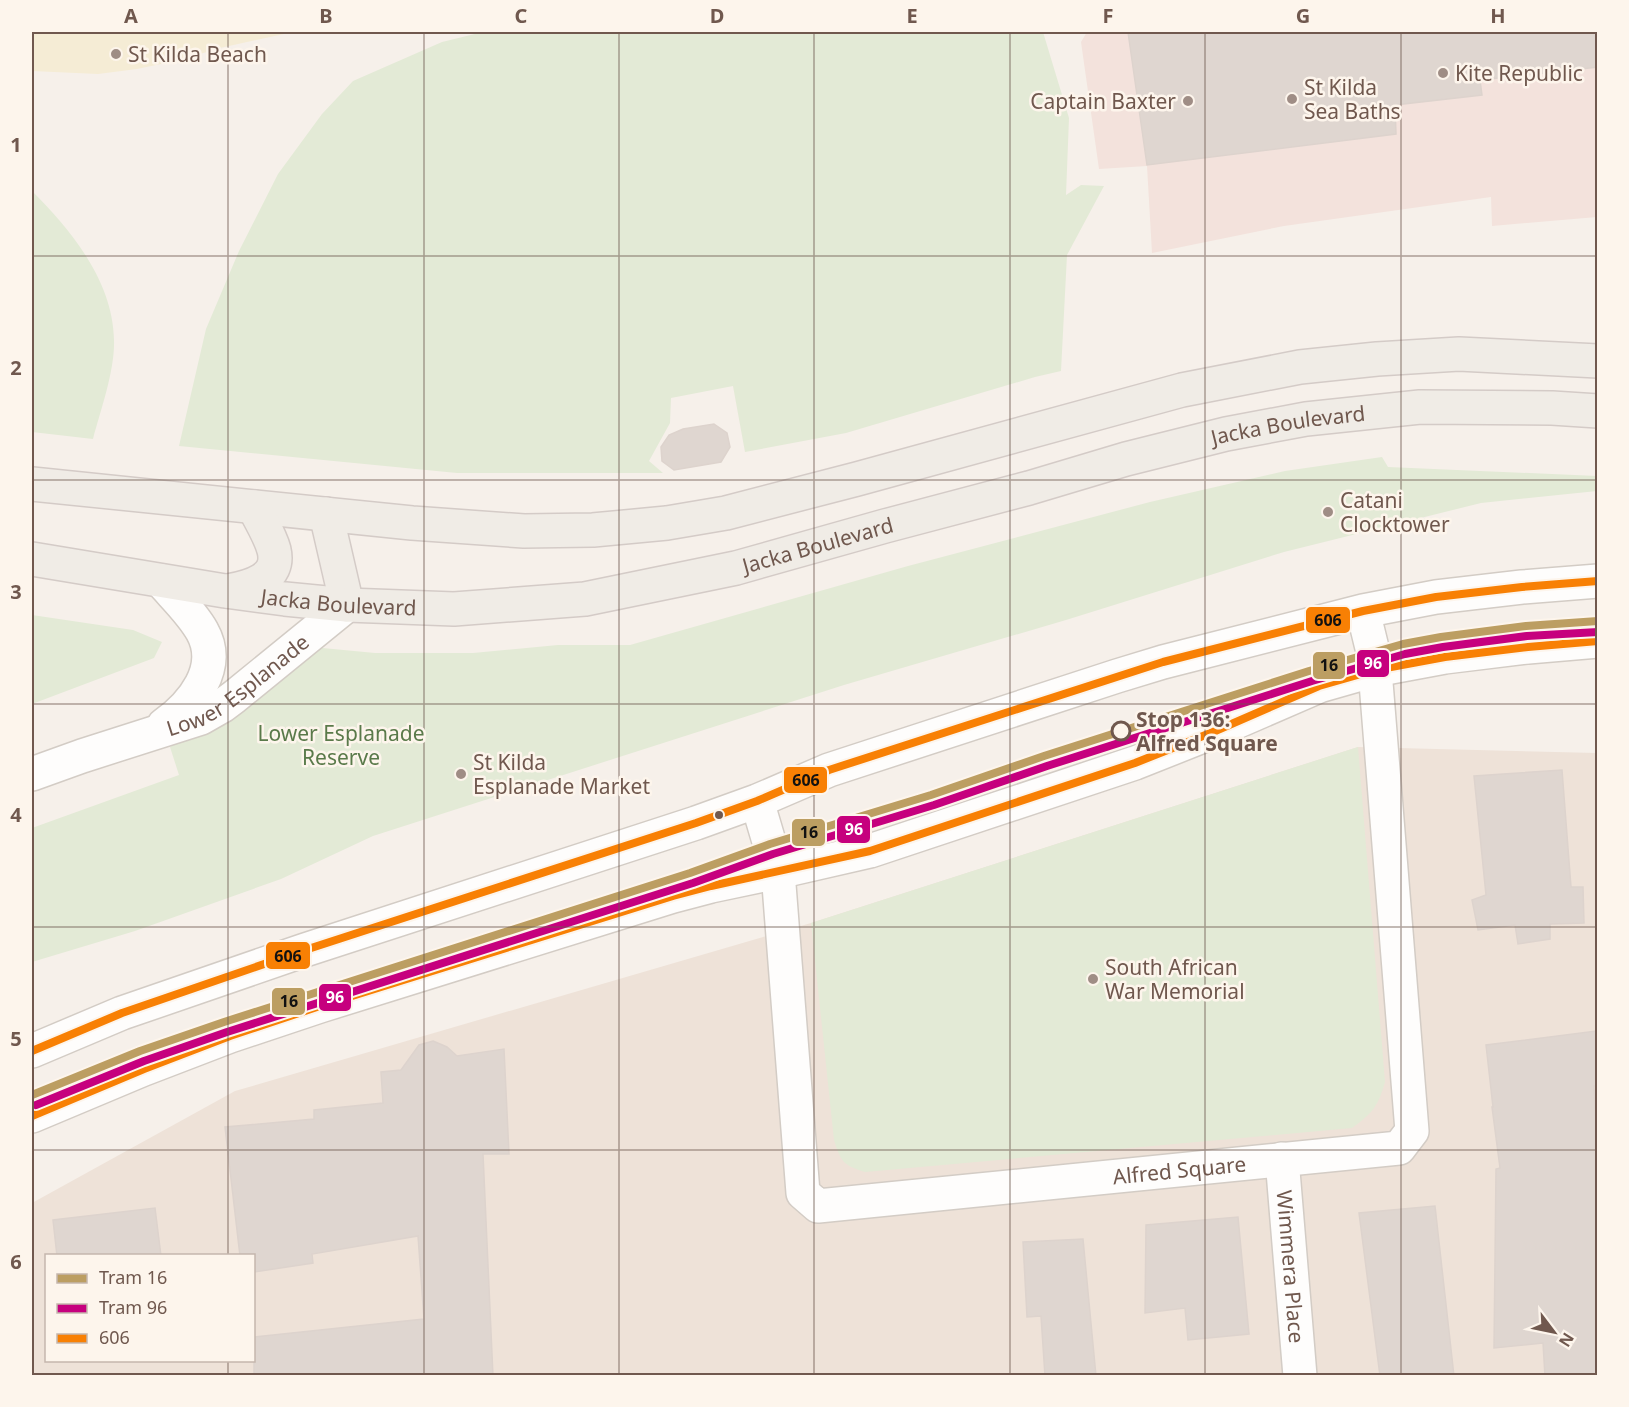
<svg xmlns="http://www.w3.org/2000/svg" width="1629" height="1407" viewBox="0 0 1629 1407" font-family="'Noto Sans',sans-serif">
	<style>
		.residential { fill: #eee2d8; fill-rule: evenodd }
		.commercial { fill: #f3e2dc }
		.green { fill: #e3ead6 }
		.sand { fill: #f5ecd5 }
		.building { fill: #dfd6d0; stroke: #ddd3cd; stroke-width: 1.5 }
		.lines { fill: none; stroke-linecap: round; stroke-linejoin: round }
		.street-casing { stroke: #d3ccc5; stroke-width: 36 }
		.secondary-casing { stroke: #d3ccc5; stroke-width: 36 }
		.primary-casing { stroke: #d4cbc7; stroke-width: 36 }
		.street { stroke: #fefdfc; stroke-width: 33 }
		.secondary { stroke: #fefdfc; stroke-width: 33 }
		.primary { stroke: #f0ece6; stroke-width: 33 }
		.bus-1-casing { stroke: #fdf5ec; stroke-width: 12 }
		.bus-1 { stroke: #f88004; stroke-width: 8 }
		.tram-1-casing { stroke: #fdf5ec; stroke-width: 12 }
		.tram-2-casing { stroke: #fdf5ec; stroke-width: 12 }
		.tram-1 { stroke: #bc9e62; stroke-width: 8 }
		.tram-2 { stroke: #c6007e; stroke-width: 8 }
		.grid { fill: none; stroke: #70584e; stroke-width: 1.5; stroke-opacity: 0.55 }
		.poi-dot { fill: #9f8d85; stroke: #fdf5ec; stroke-width: 2 }
		.stop-dot { fill: #fdf5ec; stroke: #70584e; stroke-width: 3 }
		.bus-dot { fill: #70584e; stroke: #fdf5ec; stroke-width: 2 }
		.labels { text-anchor: middle; dominant-baseline: central; stroke-width: 5; stroke-linejoin: round; paint-order: stroke }
		.poi-label { font-size: 21px; fill: #70584e; stroke: #fdf5ec; text-anchor: start }
		.street-label { font-size: 21px; fill: #70584e; stroke: #fdf5ec }
		.stop-label { font-size: 21px; font-weight: bold; fill: #70584e; stroke: #fdf5ec; text-anchor: start }
		.park-label { font-size: 21px; fill: #5a7a4a; stroke: #fdf5ec }
		.line-badge { stroke: #fdf5ec; stroke-width: 2 }
		.badge-label { font-size: 16px; text-anchor: middle; font-weight: bold; fill: #fff }
		.pale-badge-label { font-size: 16px; text-anchor: middle; font-weight: bold; fill: #111 }
		.neatline { fill: none; stroke: #70584e; stroke-width: 2 }
		.grid-label { font-size: 20px; text-anchor: middle; font-weight: bold; fill: #70584e }
	</style>
	<rect width="100%" height="100%" fill="#f6f0ea"/>
	<path class="residential" d="M 1358,747 L 1597,753 L 1597,1375 L 32,1375 L 32,1203 L 235,1091 L 811,923 ZM 46,1256 L 254,1256 L 254,1360 L 46,1360 Z"/>
	<path class="commercial" d="M 1087,32 L 1597,32 L 1597,217 L 1492,226 L 1491,197 L 1284,226 L 1152,253 L 1147,166 L 1099,169 L 1081,42 Z"/>
	<path class="green" d="M 483,32 L 1043,32 L 1069,118 L 1066,195 L 1081,185 L 1104,186 L 1067,255 L 1061,371 L 1035,377 L 846,433 L 745,452 L 733,386 L 671,398 L 670,423 L 649,461 L 663,473 L 457,473 L 179,446 L 206,329 L 239,251 L 278,174 L 322,114 L 353,81 L 442,42 Z
		M 32,191 C 71,230 113,281 114,340 C 115,370 101,409 93,439 L 32,432 Z
		M 1382,457 L 1388,467 L 1597,476 L 1597,491 L 1481,503 L 1284,552 L 1066,620 L 844,685 L 373,836 L 281,879 L 135,931 L 32,962 L 32,828 L 179,775 L 170,747 L 210,725 L 312,647 L 375,653 L 473,653 L 558,645 L 630,645 L 908,566 L 1150,502 L 1285,471 Z
		M 32,615 L 133,630 L 162,642 L 154,658 L 32,704 Z
		M 1358,747 L 1385,1082 C 1378,1106 1373,1113 1352,1128 L 865,1172 C 843,1165 841,1162 834,1140 L 811,923 Z"/>
	<path class="sand" d="M 32,32 L 293,32 L 220,48 L 180,60 L 137,69 L 98,74 L 32,71 Z"/>
	<path class="building" d="M 1128,32 L 1598,32 L 1598,67 L 1480,80 L 1482,95 L 1395,105 L 1396,134 L 1147,165 Z
		M 714,424 L 727,433 L 730,447 L 721,462 L 674,470 L 662,461 L 661,447 L 669,435 L 683,429 Z
		M 1562,770 L 1571,887 L 1583,887 L 1584,923 L 1550,924 L 1550,939 L 1518,944 L 1515,925 L 1478,930 L 1472,900 L 1486,895 L 1474,776 Z
		M 1596,1031 L 1598,1086 L 1594,1086 L 1598,1161 L 1598,1376 L 1545,1376 L 1543,1343 L 1494,1348 L 1496,1169 L 1500,1168 L 1492,1107 L 1493,1107 L 1486,1045 Z
		M 433,1041 L 447,1047 L 457,1056 L 504,1049 L 509,1154 L 483,1154 L 493,1376 L 254,1376 L 254,1337 L 424,1319 L 418,1236 L 312,1254 L 313,1263 L 254,1272 L 254,1256 L 240,1256 L 225,1127 L 314,1119 L 314,1110 L 383,1103 L 381,1072 L 401,1070 L 419,1045 Z
		M 1435,1206 L 1454,1376 L 1380,1376 L 1359,1213 Z
		M 155,1208 L 161,1256 L 57,1256 L 53,1220 Z
		M 1238,1217 L 1249,1334 L 1188,1340 L 1185,1308 L 1145,1313 L 1146,1225 Z
		M 1083,1239 L 1096,1376 L 1045,1376 L 1041,1316 L 1027,1317 L 1023,1242 Z"/>
	<g class="lines">
		<defs>
			<g id="street">
				<path d="M 161,581 C 175,597 192,613 202,631 C 223,668 192,705 164,725"/>
				<path id="s1" d="M 32,774 L 82,756 L 201,718 L 222,706 L 234,697 L 347,605"/>
				<path id="s2" d="M 778,872 L 803,1193 L 818,1206 L 1399,1148 L 1412,1131 L 1375,670"/>
				<path id="s3" d="M 1282,1159 L 1300,1376"/>
			</g>
			<path id="secondary" d="M 1363,611 L 1373,652 L 1375,670
				M 757,801 L 778,872
				M 32,1051 L 122,1013 L 305,950 L 696,823 L 757,801 L 829,770 L 1117,676 L 1163,662 L 1363,611 L 1436,597 L 1522,587 L 1598,581
				M 32,1116 L 144,1069 L 230,1036 L 320,1006 L 673,896 L 711,886 L 778,872 L 870,851 L 1135,763 L 1213,732 L 1319,686 L 1375,670 L 1445,657 L 1528,647 L 1598,641"/>
			<g id="primary">
				<path d="M 32,484 L 412,523 L 524,531 L 593,530 L 667,523 L 726,513 L 857,479 L 1182,390 L 1300,367 L 1377,359 L 1459,354 L 1598,361"/>
				<path d="M 326,514 L 347,605"/>
				<path id="s4" d="M 32,559 L 225,591 L 285,599 L 347,605 L 454,609 L 585,599 L 736,568 L 885,526 L 1029,488 L 1126,459 L 1226,434 L 1306,419 L 1420,407 L 1552,408 L 1598,411"/>
				<path d="M 228,591 C 250,587 281,579 274,550 C 270,535 260,520 254,507"/>
			</g>
		</defs>
		<use href="#street" class="street-casing"/>
		<use href="#secondary" class="secondary-casing"/>
		<use href="#primary" class="primary-casing"/>
		<use href="#street" class="street"/>
		<use href="#secondary" class="secondary"/>
		<use href="#primary" class="primary"/>
		<defs>
			<path id="bus-1" d="M 32,1051 L 122,1013 L 305,950 L 696,823 L 757,801 L 829,770 L 1163,662 L 1363,611 L 1436,597 L 1522,587 L 1598,581
				M 32,1116 L 144,1069 L 230,1036 L 320,1006 L 673,896 L 711,886 L 870,851 L 1135,763 L 1213,732 L 1319,686 L 1375,670 L 1445,657 L 1528,647 L 1598,641"/>
		</defs>
		<use href="#bus-1" class="bus-1-casing"/>
		<use href="#bus-1" class="bus-1"/>
		<defs>
			<path id="tram-1" d="M 32,1095 L 140,1051 L 224,1022 L 690,873 L 770,844 L 931,795 L 1044,756 L 1309,671 L 1403,644 L 1441,637 L 1526,626 L 1598,621"/>
			<path id="tram-2" d="M 36,1105 L 144,1061 L 227,1032 L 693,883 L 773,854 L 934,805 L 1047,766 L 1312,681 L 1405,654 L 1443,647 L 1527,636 L 1598,632"/>
		</defs>
		<use href="#tram-1" class="tram-1-casing"/>
		<use href="#tram-2" class="tram-2-casing"/>
		<use href="#tram-1" class="tram-1"/>
		<use href="#tram-2" class="tram-2"/>
	</g>
	<path class="grid" d="M 228,32 L 228,1256M 424,32 L 424,1376M 619,32 L 619,1376M 814,32 L 814,1376M 1010,32 L 1010,1376M 1205,32 L 1205,1376M 1401,32 L 1401,1376M 32,256 L 1598,256M 32,480 L 1598,480M 32,704 L 1598,704M 32,927 L 1598,927M 32,1150 L 1598,1150M 228,1360 L 228,1376"/>
	<g class="poi-dot">
		<circle cx="116" cy="54" r="6"/>
		<circle cx="1443" cy="73" r="6"/>
		<circle cx="1292" cy="99" r="6"/>
		<circle cx="1188" cy="101" r="6"/>
		<circle cx="1328" cy="512" r="6"/>
		<circle cx="461" cy="774" r="6"/>
		<circle cx="1093" cy="979" r="6"/>
	</g>
	<circle class="stop-dot" cx="1121" cy="731" r="9"/>
	<circle class="bus-dot" cx="719" cy="815" r="5"/>
	<g class="labels">
		<g class="poi-label">
			<text x="128" y="54">St Kilda Beach</text>
			<text x="1455" y="73">Kite Republic</text>
			<text x="1304" y="87">St Kilda<tspan x="1304" dy="24">Sea Baths</tspan></text>
			<text x="1176" y="101" text-anchor="end">Captain Baxter</text>
			<text x="1340" y="500">Catani<tspan x="1340" dy="24">Clocktower</tspan></text>
			<text x="473" y="762">St Kilda<tspan x="473" dy="24">Esplanade Market</tspan></text>
			<text x="1105" y="967">South African<tspan x="1105" dy="24">War Memorial</tspan></text>
		</g>
		<g class="street-label">
			<text stroke="none"><textPath href="#s4" startOffset="1282">Jacka Boulevard</textPath></text>
			<text stroke="none"><textPath href="#s4" startOffset="796">Jacka Boulevard</textPath></text>
			<text stroke="none"><textPath href="#s4" startOffset="310">Jacka Boulevard</textPath></text>
			<text stroke="none"><textPath href="#s1" startOffset="226">Lower Esplanade</textPath></text>
			<text stroke="none"><textPath href="#s2" startOffset="705">Alfred Square</textPath></text>
			<text stroke="none"><textPath href="#s3" startOffset="108">Wimmera Place</textPath></text>
		</g>
		<g class="stop-label">
			<text x="1136" y="719">Stop 136:<tspan x="1136" dy="24">Alfred Square</tspan></text>
		</g>
		<g class="park-label">
			<text x="341" y="733">Lower Esplanade<tspan x="341" dy="24">Reserve</tspan></text>
		</g>
	</g>
	<g class="line-badge">
		<rect x="1305" y="606" width="46" height="28" rx="6" fill="#f88004"/>
		<rect x="1356" y="649" width="34" height="29" rx="6" fill="#c6007e"/>
		<rect x="1312" y="651" width="34" height="29" rx="6" fill="#bc9e62"/>
		<rect x="783" y="766" width="45" height="28" rx="6" fill="#f88004"/>
		<rect x="836" y="815" width="35" height="29" rx="6" fill="#c6007e"/>
		<rect x="791" y="818" width="35" height="29" rx="6" fill="#bc9e62"/>
		<rect x="265" y="941" width="46" height="29" rx="6" fill="#f88004"/>
		<rect x="318" y="983" width="34" height="29" rx="6" fill="#c6007e"/>
		<rect x="271" y="987" width="35" height="29" rx="6" fill="#bc9e62"/>
	</g>
	<g class="badge-label">
		<text x="1373" y="669">96</text>
		<text x="854" y="835">96</text>
		<text x="335" y="1003">96</text>
	</g>
	<g class="pale-badge-label">
		<text x="1328" y="626">606</text>
		<text x="1329" y="671">16</text>
		<text x="806" y="786">606</text>
		<text x="809" y="838">16</text>
		<text x="288" y="962">606</text>
		<text x="289" y="1007">16</text>
	</g>
	<rect width="1629" height="1407" fill="none" stroke="#fdf5ec" stroke-width="66"/>
	<rect x="45" y="1254" width="210" height="108" fill="#fdf5ec" stroke="#c5b6ad" stroke-width="1.5"/>
	<rect x="57" y="1274" width="30" height="9" fill="#bc9e62" stroke="#c5b6ad" stroke-width="1.5"/>
	<text x="99" y="1284" font-size="18" fill="#70584e">Tram 16</text>
	<rect x="57" y="1304" width="30" height="9" fill="#c6007e" stroke="#c5b6ad" stroke-width="1.5"/>
	<text x="99" y="1314" font-size="18" fill="#70584e">Tram 96</text>
	<rect x="57" y="1334" width="30" height="9" fill="#f88004" stroke="#c5b6ad" stroke-width="1.5"/>
	<text x="99" y="1344" font-size="18" fill="#70584e">606</text>
	<g transform="translate(1554 1332) rotate(122)" stroke="#fdf5ec" stroke-width="4.5" paint-order="stroke">
	<path d="M0-4.5L10 22L0 15L-10 22Z" fill="#70584e"/>
	<text y="-9" font-size="16" font-weight="bold" text-anchor="middle" fill="#70584e">N</text>
	</g>
	<rect x="33" y="33" width="1563" height="1341" class="neatline"/>
	<g class="grid-label">
		<text x="131" y="23">A</text>
		<text x="326" y="23">B</text>
		<text x="521" y="23">C</text>
		<text x="717" y="23">D</text>
		<text x="912" y="23">E</text>
		<text x="1108" y="23">F</text>
		<text x="1303" y="23">G</text>
		<text x="1498" y="23">H</text>
		<text x="16" y="152">1</text>
		<text x="16" y="375">2</text>
		<text x="16" y="599">3</text>
		<text x="16" y="822">4</text>
		<text x="16" y="1046">5</text>
		<text x="16" y="1269">6</text>
	</g>
</svg>
